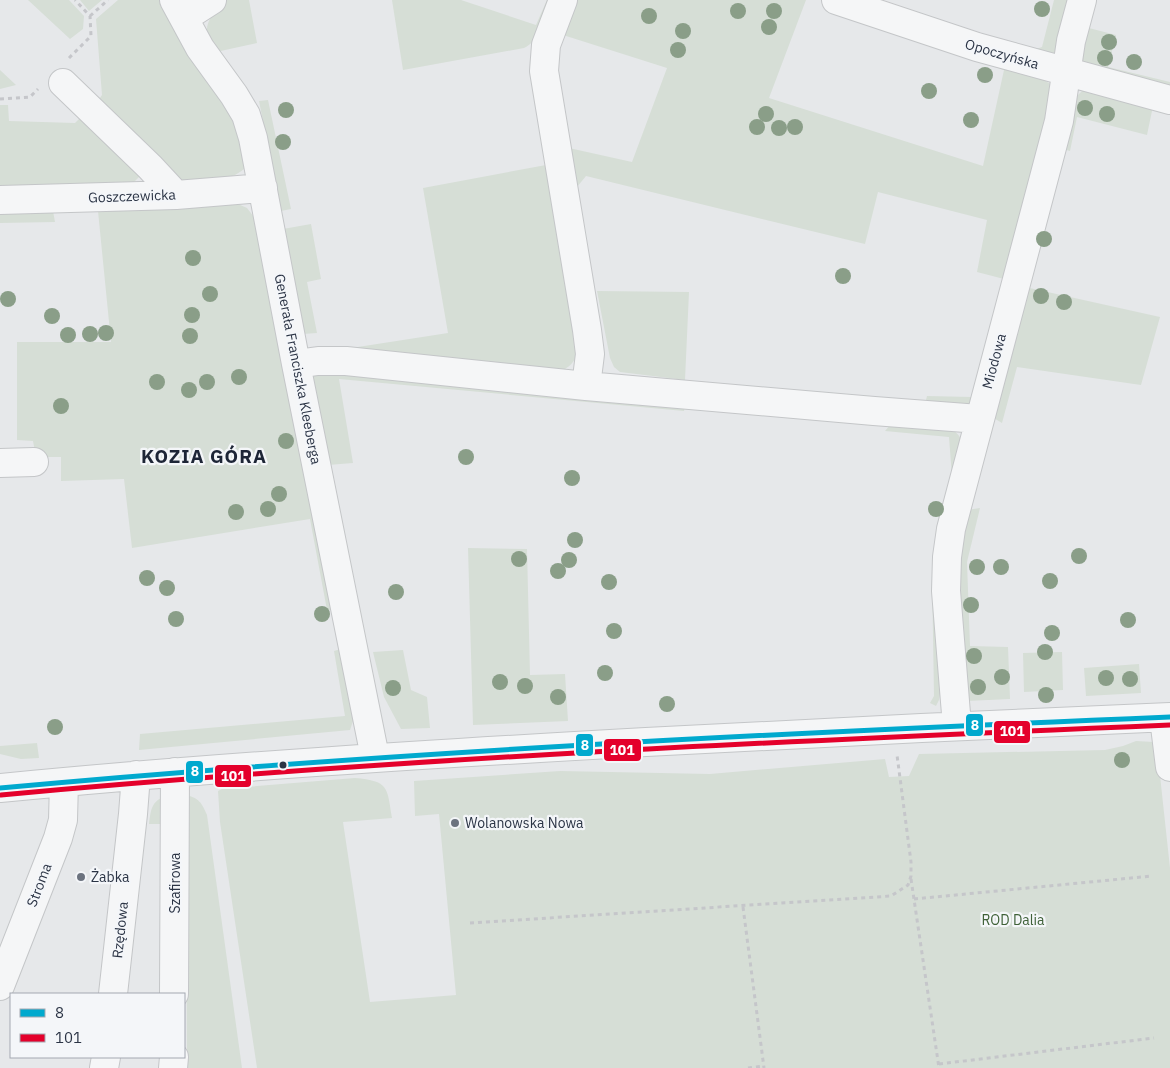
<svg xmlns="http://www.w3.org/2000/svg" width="1170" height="1068" viewBox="0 0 1170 1068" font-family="'IBM Plex Sans',sans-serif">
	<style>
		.green { fill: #d6ded6 }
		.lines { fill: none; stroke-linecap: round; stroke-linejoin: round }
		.minor-casing { stroke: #c4c6c8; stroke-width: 30 }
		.path { stroke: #c5c6ca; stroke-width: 3; stroke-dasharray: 4 4; stroke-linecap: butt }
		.minor { stroke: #f5f6f7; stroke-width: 28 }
		.bus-1-casing { stroke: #f4f6f9; stroke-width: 9 }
		.bus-2-casing { stroke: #f4f6f9; stroke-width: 9 }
		.bus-1 { stroke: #00a9ce; stroke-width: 5 }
		.bus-2 { stroke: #e4002b; stroke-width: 5 }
		.tree { fill: #8a9e88 }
		.bus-dot { fill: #2b3445; stroke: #f4f6f9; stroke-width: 2 }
		.poi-dot { fill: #6c737f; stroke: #f4f6f9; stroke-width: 2 }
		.labels { text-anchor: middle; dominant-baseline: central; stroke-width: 4.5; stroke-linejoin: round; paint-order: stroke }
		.street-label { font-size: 14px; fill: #2b3445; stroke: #f4f6f9 }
		.poi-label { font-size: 14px; fill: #2b3445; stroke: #f4f6f9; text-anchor: start }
		.park-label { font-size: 14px; fill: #3f6138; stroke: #f4f6f9 }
		.district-label { font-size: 19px; font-weight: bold; letter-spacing: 1px; fill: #1d2536; stroke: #f4f6f9 }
		.line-badge { stroke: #f4f6f9; stroke-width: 2 }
		.badge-label { font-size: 14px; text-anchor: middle; font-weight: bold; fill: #fff }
	</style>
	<rect width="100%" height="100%" fill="#e6e8ea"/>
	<path class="green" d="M 28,0 L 69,0 L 84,16 L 83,29 L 70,39 Z
		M 80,0 L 102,0 L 89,11 Z
		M 118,0 L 162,0 L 233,108 L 245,168 C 228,183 205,182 183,184 L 97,102 L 102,95 L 96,19 Z
		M 227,0 L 249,0 L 257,43 L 216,52 C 213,47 208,40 207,34 C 205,20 217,8 227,0 Z
		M 392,0 L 461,0 L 536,25 L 547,0 L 553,0 C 547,15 540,41 524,48 L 403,70 Z
		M 569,0 L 806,0 L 769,98 L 983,166 L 1004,70 L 963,57 L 1039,77 L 1052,85 L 1054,91 L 978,391 L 969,406 L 925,404 L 927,396 L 972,397 L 1004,279 L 977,272 L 987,220 L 878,192 L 865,244 L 586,176 L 577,187 L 569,148 L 632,162 L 667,68 L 563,35 Z
		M 1054,0 L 1071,0 L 1056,52 L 1052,55 L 1036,49 L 1042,47 Z
		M 1085,27 L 1116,35 L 1108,67 L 1170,82 L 1170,88 L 1081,65 Z
		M 0,70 L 16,85 L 0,89 Z
		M 1083,90 L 1088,90 L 1153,106 L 1147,135 L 1077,117 L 1070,151 L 1063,149 L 1077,96 Z
		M 268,100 L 291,209 L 281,211 L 259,101 Z
		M 0,105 L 8,105 L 9,121 L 75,123 L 83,115 L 142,174 L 133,183 L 0,189 Z
		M 546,165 L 578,353 C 574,363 569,367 560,372 L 332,351 L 448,333 L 423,188 Z
		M 238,204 L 247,208 L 254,217 L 333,610 L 327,610 L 310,519 L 132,548 L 124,479 L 61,481 L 61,457 L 36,457 L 33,441 L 17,440 L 17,342 L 111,342 L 98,211 Z
		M 53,211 L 55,222 L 0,223 L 0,212 Z
		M 311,224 L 321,279 L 307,282 L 317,333 L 303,334 L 283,229 Z
		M 1025,287 L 1160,317 L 1141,385 L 1017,367 L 1002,423 L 992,417 Z
		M 597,291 L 689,292 L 685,380 L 620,372 L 614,367 L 610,358 Z
		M 315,370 L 685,404 L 684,411 L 339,379 L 353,463 L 328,465 L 309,373 Z
		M 891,424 L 950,429 C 972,439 958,460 952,477 L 949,437 L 885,431 Z
		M 980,508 L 967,562 L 970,646 L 1008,647 L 1010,699 L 967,701 L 957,572 L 967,510 Z
		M 468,548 L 527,549 L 530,675 L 565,674 L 568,721 L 473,725 Z
		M 932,574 L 936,574 L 941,688 L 939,700 L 936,706 L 930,703 L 934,696 Z
		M 341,649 L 354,718 L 350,730 L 139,750 L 140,734 L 345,716 L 334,651 Z
		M 403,650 L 411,690 L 427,697 L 430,728 L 401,729 L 384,697 L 373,652 Z
		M 1062,652 L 1063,690 L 1024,692 L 1023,653 Z
		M 1139,664 L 1141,693 L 1086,696 L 1084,668 Z
		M 1136,741 L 1154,742 L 1158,757 L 1170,868 L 1170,1068 L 257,1068 L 220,822 L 218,791 L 222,789 L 355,778 C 389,781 387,787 392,818 L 343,822 L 370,1002 L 456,995 L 439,814 L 415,816 L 414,781 L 560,771 L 710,774 L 885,759 L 889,777 L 909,776 L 919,754 L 1105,750 L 1123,746 Z
		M 37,743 L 39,758 L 21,759 L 0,754 L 0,746 Z
		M 186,795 C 199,798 202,803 207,815 L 242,1068 L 187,1068 Z
		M 166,796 L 161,824 L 149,824 C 151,810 151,801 166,796 Z"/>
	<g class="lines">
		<defs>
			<path id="minor" d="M 174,0 L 200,48 L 234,95 L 246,115 L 253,138 L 296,364 L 375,757
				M 563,0 L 546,45 L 544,71 L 587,330 L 590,354 L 586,386 L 874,411 L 979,419
				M 836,0 L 977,47 L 1170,100
				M 184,18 L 212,0
				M 63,83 L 150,167 L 176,195
				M 0,200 L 176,195 L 263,188
				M 296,364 L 318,361 L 346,361 L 586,386
				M 0,463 L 34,462
				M 1164,718 L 1170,767
				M 957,726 L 946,591 L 947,557 L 951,529 L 1059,121 L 1071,41 L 1082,0
				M 0,788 C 215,767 430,754 646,742 C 821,733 995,724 1170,717
				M 0,986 L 58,838 L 63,820 L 64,782
				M 113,994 L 133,814 L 136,775
				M 174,994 L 175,772
				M 104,1068 L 106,1057
				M 173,1068 L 174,1057"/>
		</defs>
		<use href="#minor" class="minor-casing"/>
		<path class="path" d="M 90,16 L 108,0
			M 69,58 L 91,36 L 90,16 L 75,0
			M 0,99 L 30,97 L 38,89
			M 911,879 L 939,1068
			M 914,899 L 1152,876
			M 743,907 L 764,1068
			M 470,923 L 891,896 L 908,885 L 911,876 L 911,862 L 897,755
			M 939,1064 L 1154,1038
			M 748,1068 L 763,1066"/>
		<use href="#minor" class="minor"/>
		<defs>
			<path id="bus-1" d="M 0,788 C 389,752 780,733 1170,717"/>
			<path id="bus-2" d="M 1,795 C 389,759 780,741 1170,725"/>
		</defs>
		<use href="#bus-1" class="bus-1-casing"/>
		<use href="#bus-2" class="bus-2-casing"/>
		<use href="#bus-1" class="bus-1"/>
		<use href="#bus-2" class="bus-2"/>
	</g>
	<g class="tree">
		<circle cx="1042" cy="9" r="8"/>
		<circle cx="738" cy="11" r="8"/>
		<circle cx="774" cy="11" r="8"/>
		<circle cx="649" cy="16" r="8"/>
		<circle cx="769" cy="27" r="8"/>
		<circle cx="683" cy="31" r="8"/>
		<circle cx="1109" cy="42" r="8"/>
		<circle cx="678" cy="50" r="8"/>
		<circle cx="1105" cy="58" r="8"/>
		<circle cx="1134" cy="62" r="8"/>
		<circle cx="985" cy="75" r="8"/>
		<circle cx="929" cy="91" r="8"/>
		<circle cx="1085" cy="108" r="8"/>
		<circle cx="286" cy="110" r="8"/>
		<circle cx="766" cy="114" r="8"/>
		<circle cx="1107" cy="114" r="8"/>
		<circle cx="971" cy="120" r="8"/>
		<circle cx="757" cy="127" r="8"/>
		<circle cx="795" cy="127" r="8"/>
		<circle cx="779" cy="128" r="8"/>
		<circle cx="283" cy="142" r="8"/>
		<circle cx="1044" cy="239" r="8"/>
		<circle cx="193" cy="258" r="8"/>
		<circle cx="843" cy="276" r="8"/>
		<circle cx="210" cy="294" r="8"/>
		<circle cx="1041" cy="296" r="8"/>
		<circle cx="8" cy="299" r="8"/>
		<circle cx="1064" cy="302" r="8"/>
		<circle cx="192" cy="315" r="8"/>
		<circle cx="52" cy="316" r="8"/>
		<circle cx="106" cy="333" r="8"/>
		<circle cx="90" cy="334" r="8"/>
		<circle cx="68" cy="335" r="8"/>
		<circle cx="190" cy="336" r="8"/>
		<circle cx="239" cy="377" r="8"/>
		<circle cx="157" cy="382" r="8"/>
		<circle cx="207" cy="382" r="8"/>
		<circle cx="189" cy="390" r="8"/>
		<circle cx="61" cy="406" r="8"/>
		<circle cx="286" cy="441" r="8"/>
		<circle cx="466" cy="457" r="8"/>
		<circle cx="572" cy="478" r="8"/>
		<circle cx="279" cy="494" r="8"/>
		<circle cx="268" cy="509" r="8"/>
		<circle cx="936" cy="509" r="8"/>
		<circle cx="236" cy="512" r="8"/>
		<circle cx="575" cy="540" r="8"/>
		<circle cx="1079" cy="556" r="8"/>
		<circle cx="519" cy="559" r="8"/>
		<circle cx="569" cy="560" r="8"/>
		<circle cx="977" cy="567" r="8"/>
		<circle cx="1001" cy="567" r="8"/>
		<circle cx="558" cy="571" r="8"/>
		<circle cx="147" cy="578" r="8"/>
		<circle cx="1050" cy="581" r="8"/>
		<circle cx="609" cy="582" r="8"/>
		<circle cx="167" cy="588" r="8"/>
		<circle cx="396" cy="592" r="8"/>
		<circle cx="971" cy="605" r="8"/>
		<circle cx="322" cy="614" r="8"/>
		<circle cx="176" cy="619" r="8"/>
		<circle cx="1128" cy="620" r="8"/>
		<circle cx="614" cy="631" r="8"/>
		<circle cx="1052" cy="633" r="8"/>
		<circle cx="1045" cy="652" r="8"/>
		<circle cx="974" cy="656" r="8"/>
		<circle cx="605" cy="673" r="8"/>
		<circle cx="1002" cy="677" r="8"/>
		<circle cx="1106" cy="678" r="8"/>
		<circle cx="1130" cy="679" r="8"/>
		<circle cx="500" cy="682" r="8"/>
		<circle cx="525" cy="686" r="8"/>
		<circle cx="978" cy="687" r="8"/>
		<circle cx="393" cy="688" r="8"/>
		<circle cx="1046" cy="695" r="8"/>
		<circle cx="558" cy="697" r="8"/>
		<circle cx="667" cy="704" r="8"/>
		<circle cx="55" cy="727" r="8"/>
		<circle cx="1122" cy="760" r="8"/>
	</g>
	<circle class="bus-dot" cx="283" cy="765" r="4.5"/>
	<g class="poi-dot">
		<circle cx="455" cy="823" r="5"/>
		<circle cx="81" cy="877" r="5"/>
	</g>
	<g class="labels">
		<g class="street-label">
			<text transform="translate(1002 54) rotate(16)">Opoczyńska</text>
			<text transform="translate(132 196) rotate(-2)">Goszczewicka</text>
			<text transform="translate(994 361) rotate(-75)">Miodowa</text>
			<text transform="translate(298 369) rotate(79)">Generała Franciszka Kleeberga</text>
			<text transform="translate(175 883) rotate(-90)">Szafirowa</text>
			<text transform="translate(39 885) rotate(-69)">Stroma</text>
			<text transform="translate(120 930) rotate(-84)">Rzędowa</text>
		</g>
		<g class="poi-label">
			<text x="465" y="823">Wolanowska Nowa</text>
			<text x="91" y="877">Żabka</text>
		</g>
		<g class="park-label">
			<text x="1013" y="920">ROD Dalia</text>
		</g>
		<g class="district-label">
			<text x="204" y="456">KOZIA GÓRA</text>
		</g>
	</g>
	<g class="line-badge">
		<rect x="965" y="713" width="19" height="24" rx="5" fill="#00a9ce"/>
		<rect x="993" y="720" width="38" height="24" rx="5" fill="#e4002b"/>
		<rect x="575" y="733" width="19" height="24" rx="5" fill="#00a9ce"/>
		<rect x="603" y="738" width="39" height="24" rx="5" fill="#e4002b"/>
		<rect x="185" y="760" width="19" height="24" rx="5" fill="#00a9ce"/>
		<rect x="214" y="764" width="38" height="24" rx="5" fill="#e4002b"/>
	</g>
	<g class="badge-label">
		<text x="975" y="730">8</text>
		<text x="1012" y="736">101</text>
		<text x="585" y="750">8</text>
		<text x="622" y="755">101</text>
		<text x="195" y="776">8</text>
		<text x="233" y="781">101</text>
	</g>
	<rect x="10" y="993" width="175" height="65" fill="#f4f6f9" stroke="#a4a8b1"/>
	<rect x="20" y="1009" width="25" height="8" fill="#00a9ce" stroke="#a4a8b1"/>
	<text x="55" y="1018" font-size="15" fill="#2b3445">8</text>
	<rect x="20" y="1034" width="25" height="8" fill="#e4002b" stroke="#a4a8b1"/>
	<text x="55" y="1043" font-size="15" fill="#2b3445">101</text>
</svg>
